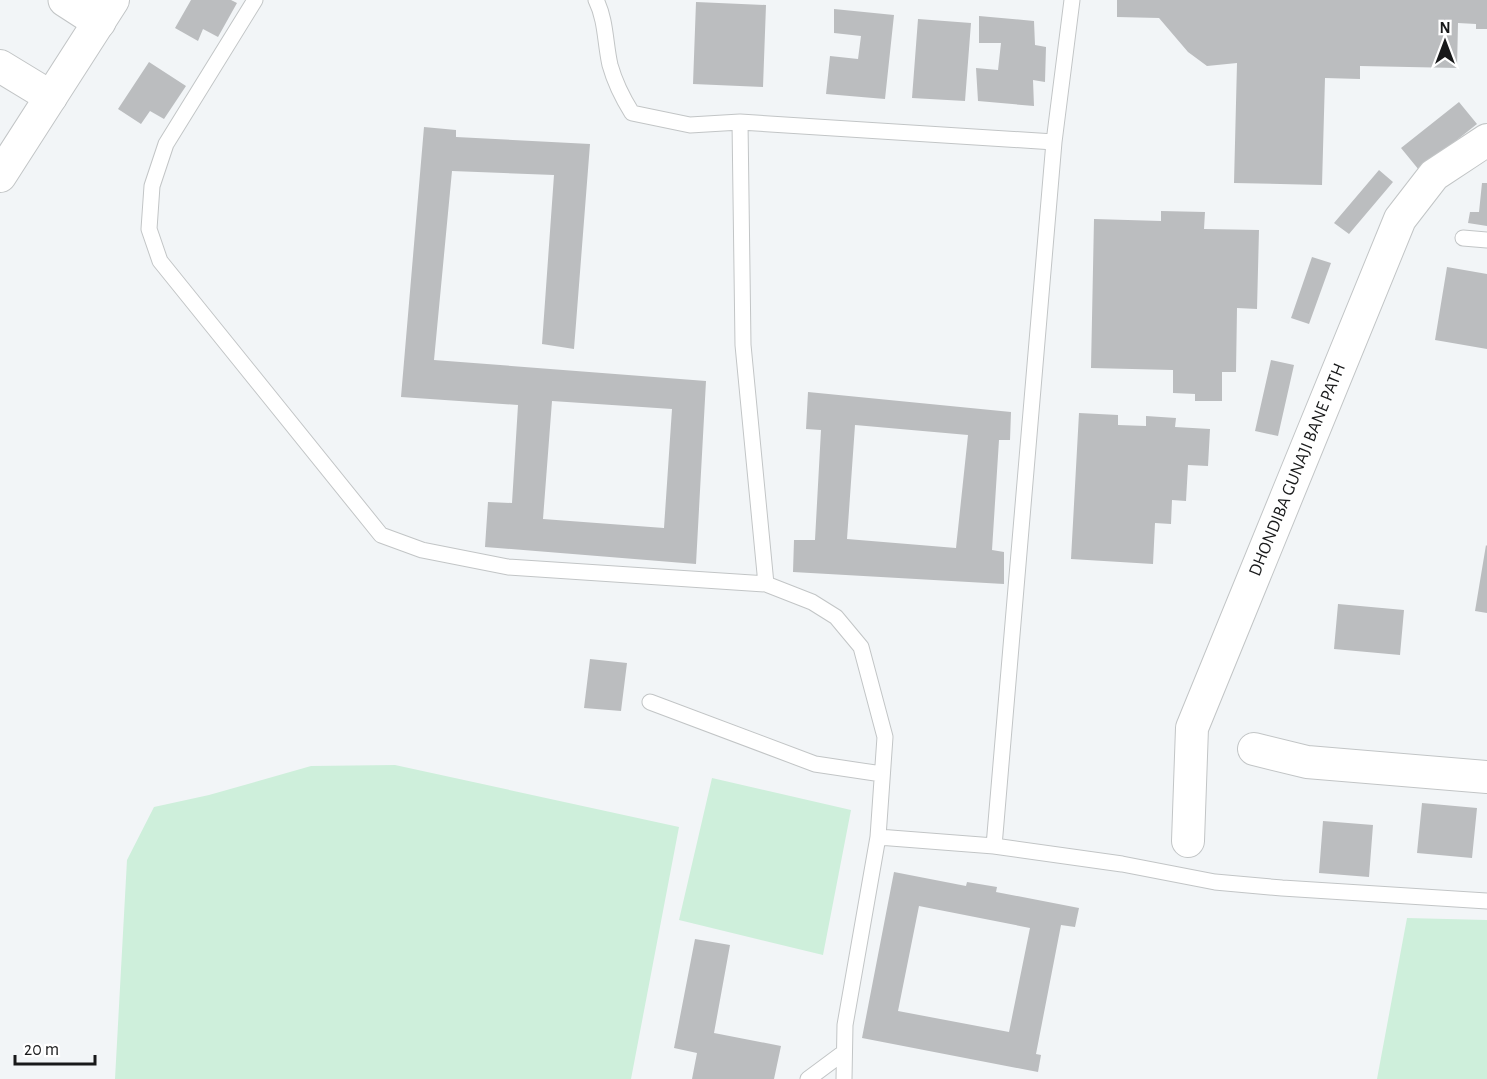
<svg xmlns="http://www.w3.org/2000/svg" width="1487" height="1079" viewBox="0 0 1487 1079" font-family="'Alegreya Sans',sans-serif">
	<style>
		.green { fill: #ceefdb }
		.building { fill: #bbbdbf; fill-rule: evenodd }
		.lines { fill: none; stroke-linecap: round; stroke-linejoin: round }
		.service-casing { stroke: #c2c5c6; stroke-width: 17 }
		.minor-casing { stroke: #c2c5c6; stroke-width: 34 }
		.tertiary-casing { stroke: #c2c5c6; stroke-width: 35 }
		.service { stroke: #fff; stroke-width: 15 }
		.minor { stroke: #fff; stroke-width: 32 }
		.tertiary { stroke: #fff; stroke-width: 33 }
		.labels { text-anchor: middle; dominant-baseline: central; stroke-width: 4.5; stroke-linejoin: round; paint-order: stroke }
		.street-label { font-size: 18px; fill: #18191a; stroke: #fff }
	</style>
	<rect width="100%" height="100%" fill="#f2f5f7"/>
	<path class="green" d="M 395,765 L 679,827 L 631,1079 L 115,1079 L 127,860 L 154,807 L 209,795 L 311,766 Z
		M 712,778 L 851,810 L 823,955 L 679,920 Z
		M 1407,918 L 1487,920 L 1487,1079 L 1377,1079 Z"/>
	<path class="building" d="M 191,0 L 231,0 L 237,3 L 218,37 L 203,29 L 198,41 L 175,28 Z
		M 1117,0 L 1487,0 L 1487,29 L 1476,29 L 1476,24 L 1458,23 L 1457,68 L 1360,66 L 1360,79 L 1325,78 L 1322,185 L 1234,183 L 1237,63 L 1207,66 L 1188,52 L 1159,18 L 1117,17 Z
		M 696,2 L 766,5 L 763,87 L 693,84 Z
		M 834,9 L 894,15 L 885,99 L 826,94 L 830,56 L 858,59 L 861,36 L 834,33 Z
		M 979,16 L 1034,21 L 1035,45 L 1046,47 L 1045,82 L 1033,80 L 1034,106 L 978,101 L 976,68 L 998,70 L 1001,43 L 979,43 Z
		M 918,19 L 971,23 L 965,101 L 912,98 Z
		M 149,62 L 186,86 L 164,119 L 150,111 L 141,124 L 118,109 Z
		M 1459,102 L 1477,124 L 1419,170 L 1401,148 Z
		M 424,127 L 456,130 L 456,137 L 590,144 L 574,349 L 542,344 L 554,175 L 452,171 L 434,360 L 706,381 L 696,564 L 485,547 L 488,502 L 512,503 L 518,405 L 401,397 ZM 552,401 L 672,409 L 664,528 L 543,519 Z
		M 1379,170 L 1393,182 L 1349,234 L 1334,223 Z
		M 1482,183 L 1487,183 L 1487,226 L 1468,223 L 1470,212 L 1479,212 Z
		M 1161,211 L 1205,212 L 1204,229 L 1259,230 L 1257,309 L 1237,308 L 1236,372 L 1222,372 L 1222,401 L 1195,401 L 1195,394 L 1173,393 L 1173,370 L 1091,368 L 1094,219 L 1161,221 Z
		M 1312,257 L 1331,263 L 1309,324 L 1291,318 Z
		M 1447,267 L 1487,274 L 1487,349 L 1435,340 Z
		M 1271,360 L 1294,365 L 1278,436 L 1255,431 Z
		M 808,392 L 1011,412 L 1010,440 L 999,440 L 992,550 L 1004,552 L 1004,584 L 793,572 L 794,540 L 815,540 L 821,430 L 806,429 ZM 855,425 L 968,435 L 956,548 L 847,539 Z
		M 1079,413 L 1118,415 L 1118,425 L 1146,426 L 1146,416 L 1176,418 L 1175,427 L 1210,429 L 1208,466 L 1188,465 L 1186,501 L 1172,500 L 1171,524 L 1155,523 L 1153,564 L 1071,559 Z
		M 1486,545 L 1487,546 L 1487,613 L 1475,611 Z
		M 1338,604 L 1404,610 L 1400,655 L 1334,649 Z
		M 590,659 L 627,663 L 621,711 L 584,708 Z
		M 1422,803 L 1477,808 L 1472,858 L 1417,853 Z
		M 1323,821 L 1373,825 L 1369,877 L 1319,873 Z
		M 894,872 L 966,886 L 967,882 L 997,887 L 996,892 L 1079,908 L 1075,927 L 1061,925 L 1036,1054 L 1041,1055 L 1038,1072 L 862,1038 ZM 919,906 L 1030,928 L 1009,1032 L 898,1011 Z
		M 695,939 L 730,945 L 714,1033 L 781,1046 L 774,1079 L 692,1079 L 697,1053 L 674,1048 Z"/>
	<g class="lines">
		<defs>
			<path id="service" d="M 255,0 L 166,144 L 152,186 L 149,229 L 160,261 L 381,535 L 422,550 L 508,567 L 766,584 L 812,602 L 836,617 L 861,647 L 885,737 L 878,837 L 845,1025 L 844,1079
				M 596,0 C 606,20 605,43 610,65 C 615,83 622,97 632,113 L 690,125 L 740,122 L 1054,142
				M 740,122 L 743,345 L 766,584
				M 1463,238 L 1487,240
				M 650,702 L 815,764 L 882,774
				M 878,837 L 994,846 L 1122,864 L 1215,882 L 1282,888 L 1487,901
				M 994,846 L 1054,142 L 1072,0
				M 808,1079 L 843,1053"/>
			<g id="minor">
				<path d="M 0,66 L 51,97"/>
				<path d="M 0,176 L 113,0"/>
				<path d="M 1254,749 L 1307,762 L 1487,777"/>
				<path id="s1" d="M 1188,841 L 1192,728 L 1400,219 L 1434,175 L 1487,140"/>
			</g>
			<path id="tertiary" d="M 65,0 L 99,22"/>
		</defs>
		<use href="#service" class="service-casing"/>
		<use href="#minor" class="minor-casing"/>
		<use href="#tertiary" class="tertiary-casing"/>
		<use href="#service" class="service"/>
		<use href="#minor" class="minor"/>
		<use href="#tertiary" class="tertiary"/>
	</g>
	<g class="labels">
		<g class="street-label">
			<text stroke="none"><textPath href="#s1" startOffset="392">DHONDIBA GUNAJI BANE PATH</textPath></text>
		</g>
	</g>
	<g transform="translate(1445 42)" stroke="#ffffff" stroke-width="4.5" paint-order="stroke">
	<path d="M0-4.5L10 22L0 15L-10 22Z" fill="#18191a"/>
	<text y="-9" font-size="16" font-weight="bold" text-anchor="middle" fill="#18191a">N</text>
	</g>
	<path d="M15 1055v9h80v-9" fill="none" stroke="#18191a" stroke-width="3"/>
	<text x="24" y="1055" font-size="18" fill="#18191a" stroke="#ffffff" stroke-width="4.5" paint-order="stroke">20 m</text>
</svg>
